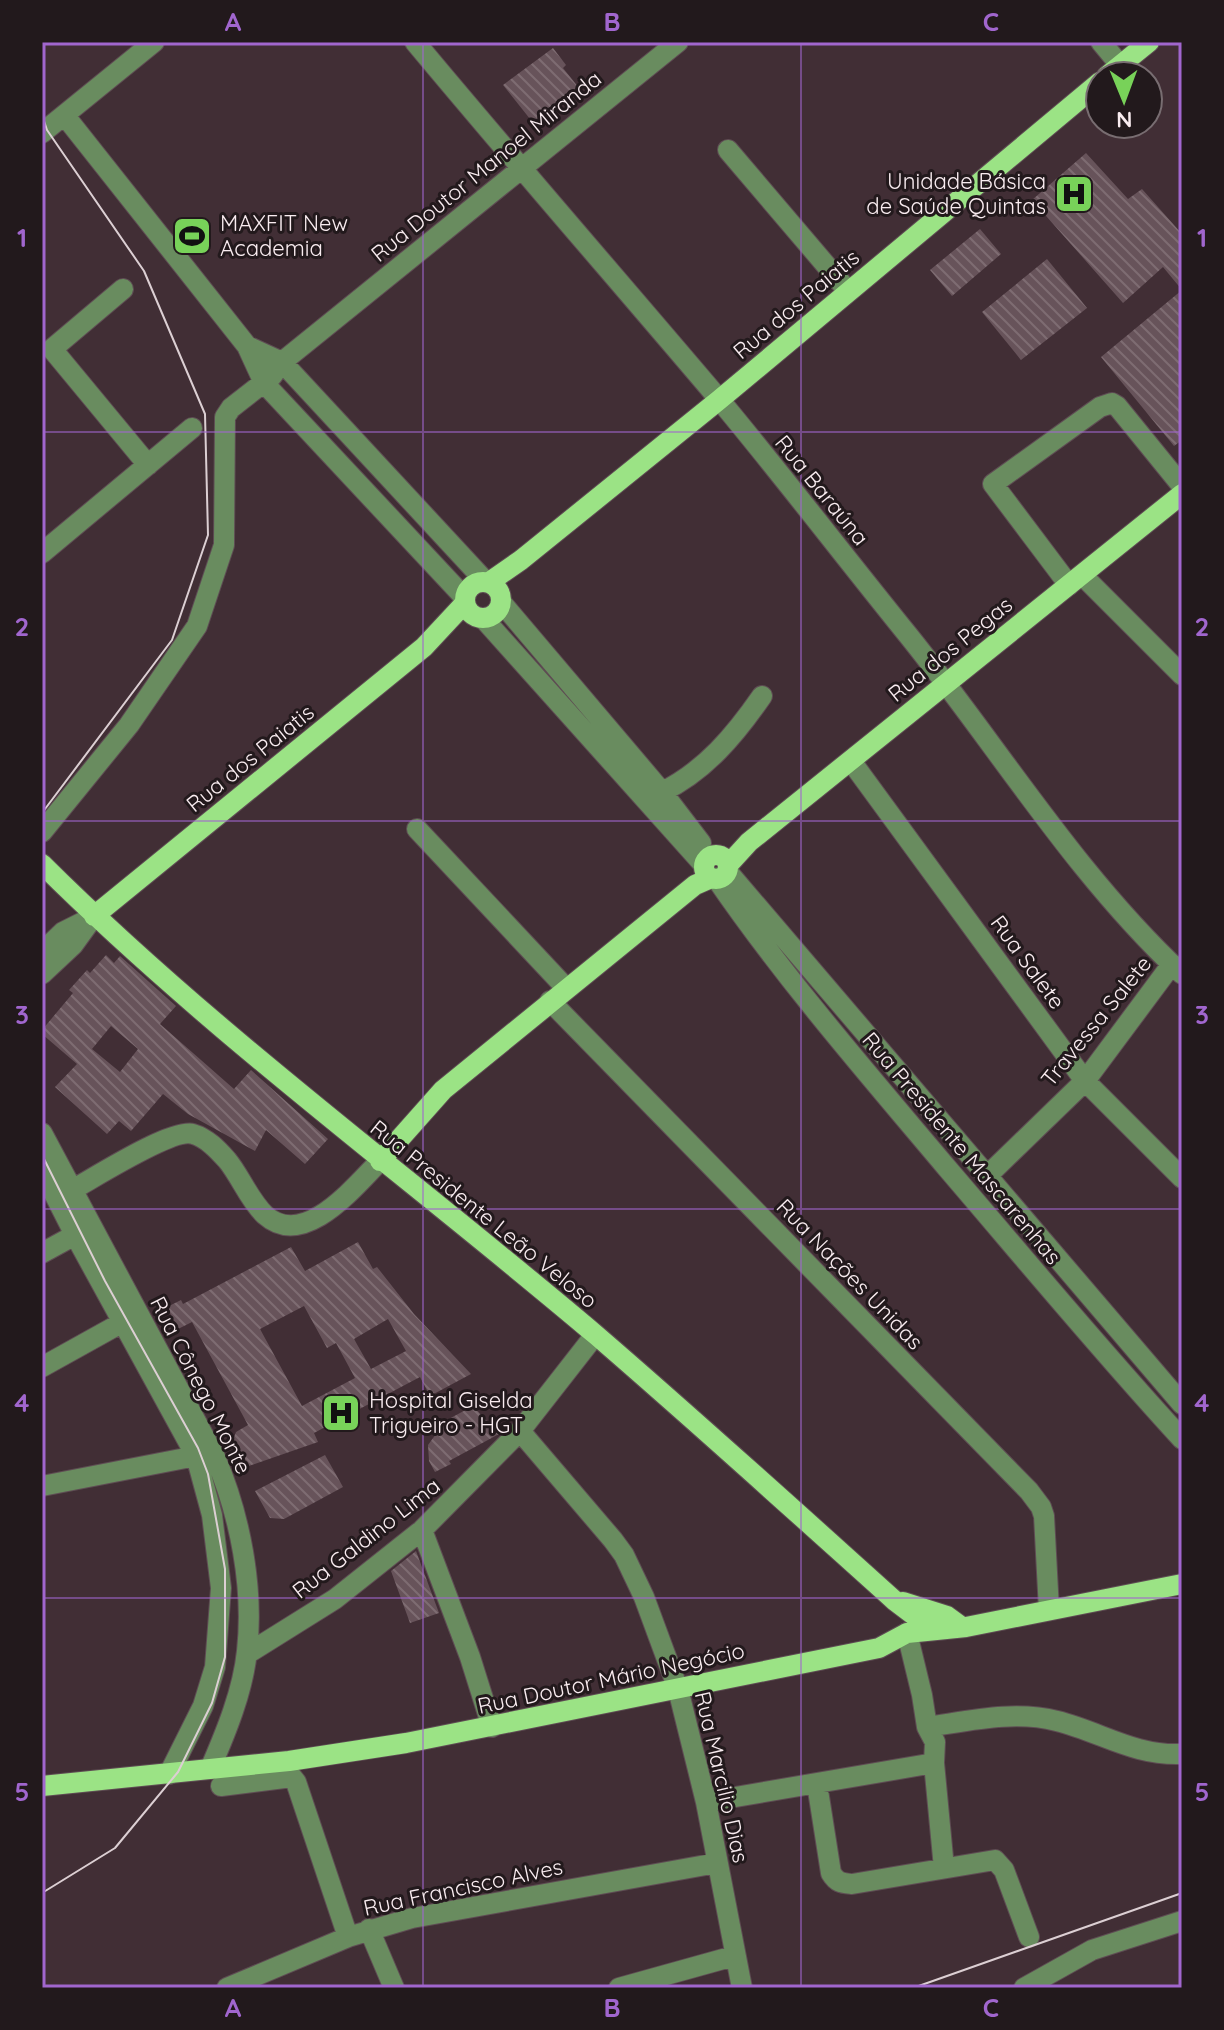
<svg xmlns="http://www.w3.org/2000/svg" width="1224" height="2030" viewBox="0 0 1224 2030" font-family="Quicksand,sans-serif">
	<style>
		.building { fill: url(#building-back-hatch); fill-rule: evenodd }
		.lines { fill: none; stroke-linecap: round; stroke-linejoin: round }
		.minor-casing { stroke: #5e4c53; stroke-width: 22 }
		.major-casing { stroke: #5e4c53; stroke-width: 22 }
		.minor { stroke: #698c5f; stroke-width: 20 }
		.major { stroke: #9be385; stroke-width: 20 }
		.tram { stroke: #dccfd3; stroke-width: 2 }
		.grid { fill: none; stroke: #a166ce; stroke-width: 2; stroke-opacity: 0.55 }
		.labels { text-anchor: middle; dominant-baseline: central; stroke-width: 6; stroke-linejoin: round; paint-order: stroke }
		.street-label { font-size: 22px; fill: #f9ecf0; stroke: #22191c }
		.poi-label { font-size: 22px; fill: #f9ecf0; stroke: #22191c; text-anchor: start }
		.neatline { fill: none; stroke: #a166ce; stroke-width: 3 }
		.grid-label { font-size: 26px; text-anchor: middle; font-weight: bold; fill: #a166ce }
	</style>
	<defs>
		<pattern id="building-back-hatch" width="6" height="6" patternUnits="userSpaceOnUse" patternTransform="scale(2)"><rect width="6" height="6" fill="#67535a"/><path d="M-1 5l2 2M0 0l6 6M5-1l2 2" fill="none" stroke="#7e6c72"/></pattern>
	</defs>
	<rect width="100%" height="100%" fill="#412e35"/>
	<path class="building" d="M 553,48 L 566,65 L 563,68 L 579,88 L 534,124 L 503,85 Z
		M 1086,153 L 1128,199 L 1142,189 L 1182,234 L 1182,290 L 1163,267 L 1123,303 L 1032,200 Z
		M 980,229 L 1001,254 L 952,296 L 930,270 Z
		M 1047,259 L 1087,308 L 1021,360 L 982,312 Z
		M 1182,290 L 1182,440 L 1174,446 L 1101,357 Z
		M 106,955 L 114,963 L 120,956 L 176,1006 L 160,1024 L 234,1089 L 251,1070 L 328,1139 L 305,1164 L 266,1130 L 255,1151 L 188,1114 L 163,1094 L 131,1131 L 119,1121 L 107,1134 L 55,1087 L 77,1064 L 42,1034 L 42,1030 L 73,993 L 69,990 L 87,970 L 90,973 ZM 111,1026 L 138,1049 L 120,1072 L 92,1049 Z
		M 358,1242 L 373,1269 L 377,1267 L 414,1314 L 471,1374 L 430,1396 L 420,1377 L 314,1433 L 318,1442 L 243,1468 L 231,1446 L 236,1432 L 248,1425 L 192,1322 L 178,1329 L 167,1307 L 181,1300 L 183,1304 L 291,1247 L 305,1271 ZM 304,1306 L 327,1348 L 336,1343 L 355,1378 L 302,1406 L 260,1329 ZM 388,1319 L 406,1351 L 371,1369 L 354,1339 Z
		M 473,1406 L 499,1434 L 449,1461 L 451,1464 L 435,1472 L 429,1461 L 428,1445 L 436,1434 L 432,1428 Z
		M 325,1455 L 343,1487 L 284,1519 L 270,1518 L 255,1491 Z
		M 416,1551 L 439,1613 L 410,1623 L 391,1571 Z"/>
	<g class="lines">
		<defs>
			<path id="minor" d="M 415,42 C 515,162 617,279 718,398 C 783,476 844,556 908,635 C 999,748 1075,874 1182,974
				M 1101,42 L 1120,65
				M 65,116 L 247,346 L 264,383 L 465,598
				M 42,133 L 154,42
				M 728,150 L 848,291
				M 247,346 L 282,362 L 486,582
				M 52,349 L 148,465
				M 52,349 L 123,289
				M 42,553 L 192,428
				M 1082,575 L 1182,675
				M 1069,585 L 993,484 L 1100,407 L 1112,403 L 1117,406 L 1182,486
				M 501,602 L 662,792 L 701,843
				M 483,618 L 704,865
				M 851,761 L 1085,1081 L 1182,1178
				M 662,792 C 705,771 735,735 762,696
				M 417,829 L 566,988
				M 42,832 L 129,725 L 197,626 L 224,545 L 225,417 L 231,408 L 272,376 L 282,362 L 678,42
				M 727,871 L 1182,1404
				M 716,878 C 786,980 868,1074 947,1168 C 1025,1259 1101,1351 1182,1439
				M 42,952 L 63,932 L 91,918
				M 42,974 L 73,945 L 94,916
				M 550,1001 L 1029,1491 L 1041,1507 L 1044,1516 L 1049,1610
				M 42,1133 L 215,1457 C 240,1515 254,1587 247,1651 C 243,1691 226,1732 210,1769
				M 42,1170 L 75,1235 L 196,1456 L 212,1515 L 221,1588 L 215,1667 L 203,1706 L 169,1774
				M 988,1175 L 1085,1081 L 1172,964
				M 72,1190 C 94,1178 172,1128 193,1134 C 207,1138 218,1150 227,1160 C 241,1177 249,1200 265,1215 C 304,1250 354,1187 380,1161
				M 42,1253 L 75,1235
				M 42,1367 L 123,1322
				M 520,1431 L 613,1540 L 624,1555 L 644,1597 L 678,1689 L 706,1802 L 742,1988
				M 42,1486 L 196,1456
				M 422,1530 L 470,1657 L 492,1727
				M 907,1633 L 922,1695 L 927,1727 L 935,1742 L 934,1763 L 944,1868
				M 247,1654 L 335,1599 L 422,1530 L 520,1431 L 595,1335
				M 927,1727 C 969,1721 1014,1710 1057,1721 C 1101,1732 1134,1756 1182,1754
				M 817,1784 L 831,1873 C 837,1883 842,1883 852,1884 L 995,1860 L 1004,1870 L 1029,1937
				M 221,1786 L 292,1777 L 296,1782 L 348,1937
				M 706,1802 L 934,1763
				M 369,1929 L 394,1988
				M 227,1988 L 348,1937 L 412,1918 L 717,1863
				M 619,1988 L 734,1956
				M 1024,1988 L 1092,1950 L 1182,1921"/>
			<path id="major" d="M 1107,76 L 1149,42
				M465 600a18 18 0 1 1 36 0a18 18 0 1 1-36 0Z
				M 488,583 L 521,560 L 719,400 L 1100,82
				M704 867a12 12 0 1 1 24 0a12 12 0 1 1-24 0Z
				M 42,864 C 214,1035 411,1178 596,1335 C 697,1422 796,1512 895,1601 L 932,1629
				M 728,865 L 749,842 L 1182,494
				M 94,916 L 424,647 L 465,603
				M 380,1161 L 443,1090 L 695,885 L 711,878
				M 903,1602 L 947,1616 L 962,1627
				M 42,1786 L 289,1761 L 406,1743 L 879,1648 L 907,1633 L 966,1627 L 1182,1584"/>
		</defs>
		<use href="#minor" class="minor-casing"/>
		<use href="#major" class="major-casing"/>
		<use href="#minor" class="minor"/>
		<use href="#major" class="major"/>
		<path class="tram" d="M 42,115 L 47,130 L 144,271 L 205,414 L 208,535 L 172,640 L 42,813
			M 42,1155 L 105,1281 L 198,1448 L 208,1474 L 225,1569 L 225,1657 L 212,1703 L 178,1772 L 115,1848 L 42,1893
			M 913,1988 L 1182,1893"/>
	</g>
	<path class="grid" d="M 423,42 L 423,1988M 801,42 L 801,1988M 42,432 L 1182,432M 42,821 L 1182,821M 42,1209 L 1182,1209M 42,1598 L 1182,1598"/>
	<defs>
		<symbol id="hospital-square" viewBox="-11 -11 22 22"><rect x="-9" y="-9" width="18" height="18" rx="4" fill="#78d259" stroke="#22191c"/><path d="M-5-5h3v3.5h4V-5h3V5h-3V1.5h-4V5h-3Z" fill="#111"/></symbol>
		<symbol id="stadium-square" viewBox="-11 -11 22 22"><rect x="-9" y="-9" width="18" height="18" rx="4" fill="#78d259" stroke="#22191c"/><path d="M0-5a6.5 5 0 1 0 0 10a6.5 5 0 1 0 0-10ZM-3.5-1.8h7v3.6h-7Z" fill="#111"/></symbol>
	</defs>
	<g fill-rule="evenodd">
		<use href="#hospital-square" x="1052" y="172" width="44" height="44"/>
		<use href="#stadium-square" x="170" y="214" width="44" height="44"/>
		<use href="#hospital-square" x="319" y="1391" width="44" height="44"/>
	</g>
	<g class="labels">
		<g class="street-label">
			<text transform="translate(486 166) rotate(-39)">Rua Doutor Manoel Miranda</text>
			<text transform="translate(796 304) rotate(-40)">Rua dos Paiatis</text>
			<text transform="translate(822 490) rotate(51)">Rua Baraúna</text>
			<text transform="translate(950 649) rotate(-39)">Rua dos Pegas</text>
			<text transform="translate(250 758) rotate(-39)">Rua dos Paiatis</text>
			<text transform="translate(1028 962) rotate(54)">Rua Salete</text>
			<text transform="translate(1096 1021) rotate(-51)">Travessa Salete</text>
			<text transform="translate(962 1148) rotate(50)">Rua Presidente Mascarenhas</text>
			<text transform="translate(484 1214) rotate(39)">Rua Presidente Leão Veloso</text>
			<text transform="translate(850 1274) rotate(46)">Rua Nações Unidas</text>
			<text transform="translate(201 1385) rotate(63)">Rua Cônego Monte</text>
			<text transform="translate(366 1538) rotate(-38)">Rua Galdino Lima</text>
			<text transform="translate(611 1678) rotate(-12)">Rua Doutor Mário Negócio</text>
			<text transform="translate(722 1777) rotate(77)">Rua Marcilio Dias</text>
			<text transform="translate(463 1887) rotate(-12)">Rua Francisco Alves</text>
		</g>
		<g class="poi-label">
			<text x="1046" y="181" text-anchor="end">Unidade Básica<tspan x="1046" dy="25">de Saúde Quintas</tspan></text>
			<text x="220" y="223">MAXFIT New<tspan x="220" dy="25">Academia</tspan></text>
			<text x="369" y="1400">Hospital Giselda<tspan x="369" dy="25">Trigueiro - HGT</tspan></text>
		</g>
	</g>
	<rect width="1224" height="2030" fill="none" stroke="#22191c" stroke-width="88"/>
	<g transform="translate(1124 100) rotate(179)"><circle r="38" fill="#22191c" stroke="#786d71" stroke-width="2"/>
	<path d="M0-6L14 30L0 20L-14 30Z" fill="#78d259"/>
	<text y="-12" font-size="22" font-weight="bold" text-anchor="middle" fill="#f9ecf0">N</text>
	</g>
	<rect x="44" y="44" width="1136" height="1942" class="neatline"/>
	<g class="grid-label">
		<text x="233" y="31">A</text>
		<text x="612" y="31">B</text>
		<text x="991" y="31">C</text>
		<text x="22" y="247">1</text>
		<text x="1202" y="247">1</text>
		<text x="22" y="636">2</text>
		<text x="1202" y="636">2</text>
		<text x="22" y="1024">3</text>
		<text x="1202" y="1024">3</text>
		<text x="22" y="1412">4</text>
		<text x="1202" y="1412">4</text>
		<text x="22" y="1801">5</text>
		<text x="1202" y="1801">5</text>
		<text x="233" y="2017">A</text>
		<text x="612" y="2017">B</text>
		<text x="991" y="2017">C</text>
	</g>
</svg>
